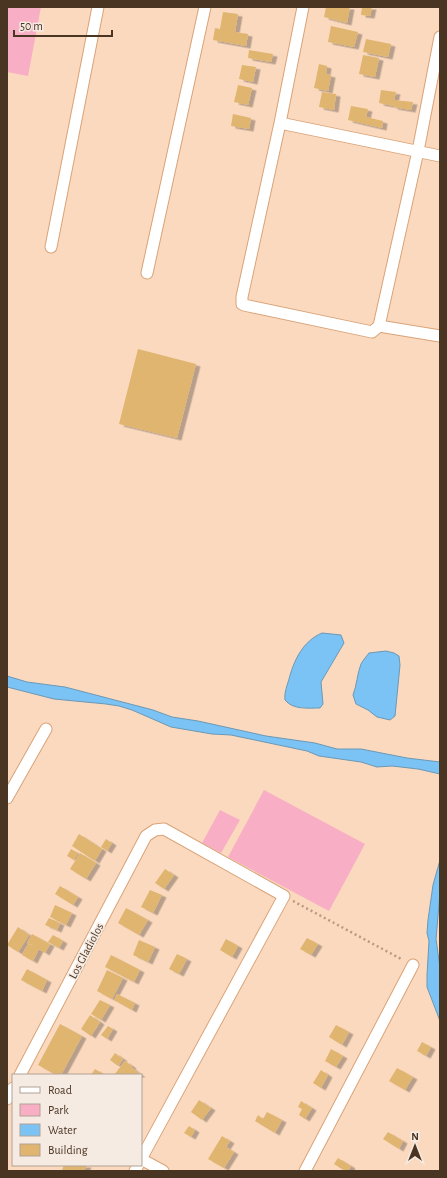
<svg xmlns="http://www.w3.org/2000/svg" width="447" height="1178" viewBox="0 0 447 1178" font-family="'Alegreya Sans',sans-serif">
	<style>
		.green { fill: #f8aec4 }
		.water { fill: #7bc3f4; stroke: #6c98b5 }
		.building { fill: #dfb56f; filter: url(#shadow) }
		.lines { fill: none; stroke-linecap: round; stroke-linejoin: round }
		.minor-casing { stroke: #d9a378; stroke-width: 13 }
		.path { stroke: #b89a83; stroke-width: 2.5; stroke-dasharray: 2 3; stroke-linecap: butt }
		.minor { stroke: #fff; stroke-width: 11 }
		.labels { text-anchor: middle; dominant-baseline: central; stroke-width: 3.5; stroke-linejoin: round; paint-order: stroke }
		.street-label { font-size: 12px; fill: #4a3422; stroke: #f6ebe2 }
	</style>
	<defs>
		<filter id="shadow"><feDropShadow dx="4.5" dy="2.5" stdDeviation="0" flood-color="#0004"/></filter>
	</defs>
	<rect width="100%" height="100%" fill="#fbd9be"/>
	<path class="green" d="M 7,7 L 41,7 L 28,76 L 7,72 Z
		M 264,790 L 365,844 L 329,911 L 228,857 Z
		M 220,810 L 240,820 L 221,853 L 202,843 Z"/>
	<path class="water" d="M 322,633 L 341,635 L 344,643 L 321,682 L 323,704 L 320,708 C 308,708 293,710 285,700 C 284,693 287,686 289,679 C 294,660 303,641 322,633 Z
		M 386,651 L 394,653 L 399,656 L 400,665 L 395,716 L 390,720 L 377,717 L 368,710 L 356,704 L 353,695 C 357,685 357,674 361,664 C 363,660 366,657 369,653 Z
		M 7,676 L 27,682 L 65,687 L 153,710 L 172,717 L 198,721 L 266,736 L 315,743 L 337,749 L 361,749 L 407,758 L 440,762 L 440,774 L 418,769 L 392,766 L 377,767 L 361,762 L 319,756 L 307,751 L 231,735 L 212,734 L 171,727 L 132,710 L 119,706 L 106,704 L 54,699 L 7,687 Z
		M 440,860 L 440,893 L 436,939 L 440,968 L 440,1021 L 427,987 L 427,975 L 429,941 L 427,933 L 428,920 L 433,885 Z"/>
	<path class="building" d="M 326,7 L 350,7 L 347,23 L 324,17 Z
		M 362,7 L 372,7 L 370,16 L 361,15 Z
		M 223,12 L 238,14 L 235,32 L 248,34 L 246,46 L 213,40 L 215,28 L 220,29 Z
		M 331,26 L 358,32 L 354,47 L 328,42 Z
		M 366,39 L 391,44 L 388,57 L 363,52 Z
		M 249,50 L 273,54 L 271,62 L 248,58 Z
		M 363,55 L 379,58 L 375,77 L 359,74 Z
		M 319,64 L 327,66 L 326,74 L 331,75 L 328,91 L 314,88 Z
		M 242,65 L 256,67 L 253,82 L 239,79 Z
		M 238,85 L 252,88 L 248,105 L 234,102 Z
		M 381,90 L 396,92 L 394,100 L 413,102 L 411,110 L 393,107 L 394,106 L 379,103 Z
		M 322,92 L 336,94 L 334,110 L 319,107 Z
		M 351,106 L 368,109 L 366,117 L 383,121 L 382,128 L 348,120 Z
		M 233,114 L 251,118 L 249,129 L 231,126 Z
		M 138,349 L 196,364 L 177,438 L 119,424 Z
		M 79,834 L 102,849 L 95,861 L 72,846 Z
		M 106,839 L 112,843 L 107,851 L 101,847 Z
		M 71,849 L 78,853 L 74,860 L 67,856 Z
		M 80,853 L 96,863 L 86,879 L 70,869 Z
		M 165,869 L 174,875 L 164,889 L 155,883 Z
		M 60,886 L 78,897 L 73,905 L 55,894 Z
		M 150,890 L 162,895 L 153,913 L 141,907 Z
		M 55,905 L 72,913 L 66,925 L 50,917 Z
		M 126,908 L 148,920 L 139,935 L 118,923 Z
		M 49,918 L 60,923 L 57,930 L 45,925 Z
		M 18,927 L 29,935 L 18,952 L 7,945 Z
		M 32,934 L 50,944 L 45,953 L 39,949 L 33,961 L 22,955 L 28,944 L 34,946 L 27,943 Z
		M 53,935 L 63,941 L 59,948 L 48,942 Z
		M 307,938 L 318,944 L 311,955 L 300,949 Z
		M 226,939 L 238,946 L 232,957 L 220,950 Z
		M 139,940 L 155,947 L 148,962 L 133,955 Z
		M 177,954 L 187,959 L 179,974 L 169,969 Z
		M 111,955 L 140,970 L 134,982 L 105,967 Z
		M 27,969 L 47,980 L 42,991 L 21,980 Z
		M 107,970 L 123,978 L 112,999 L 97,991 Z
		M 117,994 L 135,1003 L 132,1010 L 114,1000 Z
		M 100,1000 L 110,1005 L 101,1020 L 91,1014 Z
		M 90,1015 L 100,1022 L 91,1036 L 81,1029 Z
		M 60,1024 L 82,1036 L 61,1075 L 56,1075 L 38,1065 Z
		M 336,1025 L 349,1032 L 342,1045 L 329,1037 Z
		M 108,1026 L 113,1029 L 107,1039 L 101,1035 Z
		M 422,1042 L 431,1047 L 426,1056 L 417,1051 Z
		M 331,1049 L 343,1056 L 336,1067 L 325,1061 Z
		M 115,1053 L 123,1059 L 118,1066 L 110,1060 Z
		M 125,1061 L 132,1066 L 131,1067 L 141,1075 L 114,1075 Z
		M 397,1068 L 413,1077 L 405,1090 L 389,1081 Z
		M 95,1069 L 105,1075 L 91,1075 Z
		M 321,1070 L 328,1075 L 321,1088 L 313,1083 Z
		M 199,1100 L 211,1108 L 202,1120 L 191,1112 Z
		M 301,1101 L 312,1108 L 305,1119 L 299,1115 L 302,1109 L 298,1107 Z
		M 267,1112 L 282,1120 L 275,1133 L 255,1121 L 258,1115 L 263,1119 Z
		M 189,1126 L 195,1130 L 191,1137 L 184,1133 Z
		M 388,1132 L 403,1141 L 399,1149 L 383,1139 Z
		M 222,1136 L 230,1141 L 226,1147 L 234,1152 L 224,1168 L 208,1159 Z
		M 338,1158 L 351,1166 L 348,1171 L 345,1171 L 334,1164 Z
		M 64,1165 L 87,1165 L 84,1171 L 64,1171 L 62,1170 Z"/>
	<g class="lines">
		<defs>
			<path id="minor" d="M 303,7 L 280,123 L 242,297 L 242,304 L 244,305 L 372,332 L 379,326 L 418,151 L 440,37
				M 280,123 L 440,156
				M 51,247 L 98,7
				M 147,273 L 205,7
				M 379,326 L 440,336
				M 7,798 L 46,729
				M 20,1075 L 146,836 L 155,830 L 164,829 L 284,896 L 141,1159
				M 7,1099 L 13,1088
				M 141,1159 L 163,1171
				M 135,1171 L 138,1165
				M 305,1171 L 413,965"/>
		</defs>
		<use href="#minor" class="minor-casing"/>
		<path class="path" d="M 293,901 L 403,960"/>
		<use href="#minor" class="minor"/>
	</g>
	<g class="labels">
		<g class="street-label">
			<text transform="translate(86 951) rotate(-62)">Los Gladiolos</text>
		</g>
	</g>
	<rect width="447" height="1178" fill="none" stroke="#4a3422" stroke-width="16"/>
	<rect x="12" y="1074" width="130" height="92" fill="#f6ebe2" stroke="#b1a295"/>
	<rect x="20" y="1087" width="20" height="6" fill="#ffffff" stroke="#b1a295"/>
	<text x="48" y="1094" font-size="12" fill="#4a3422">Road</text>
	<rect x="20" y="1104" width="20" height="12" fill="#f8aec4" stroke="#b1a295"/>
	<text x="48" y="1114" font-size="12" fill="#4a3422">Park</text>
	<rect x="20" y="1124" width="20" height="12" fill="#7bc3f4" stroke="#b1a295"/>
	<text x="48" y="1134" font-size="12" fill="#4a3422">Water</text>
	<rect x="20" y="1144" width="20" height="12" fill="#dfb56f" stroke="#b1a295"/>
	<text x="48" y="1154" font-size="12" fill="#4a3422">Building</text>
	<g transform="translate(415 1146)" stroke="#f6ebe2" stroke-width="3" paint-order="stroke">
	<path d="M0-3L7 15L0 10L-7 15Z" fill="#4a3422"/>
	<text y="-6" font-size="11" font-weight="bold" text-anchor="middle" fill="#4a3422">N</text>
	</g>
	<path d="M14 30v6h98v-6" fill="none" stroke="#4a3422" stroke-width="2"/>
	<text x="20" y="30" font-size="12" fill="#4a3422" stroke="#f6ebe2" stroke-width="3" paint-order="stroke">50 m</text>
</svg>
